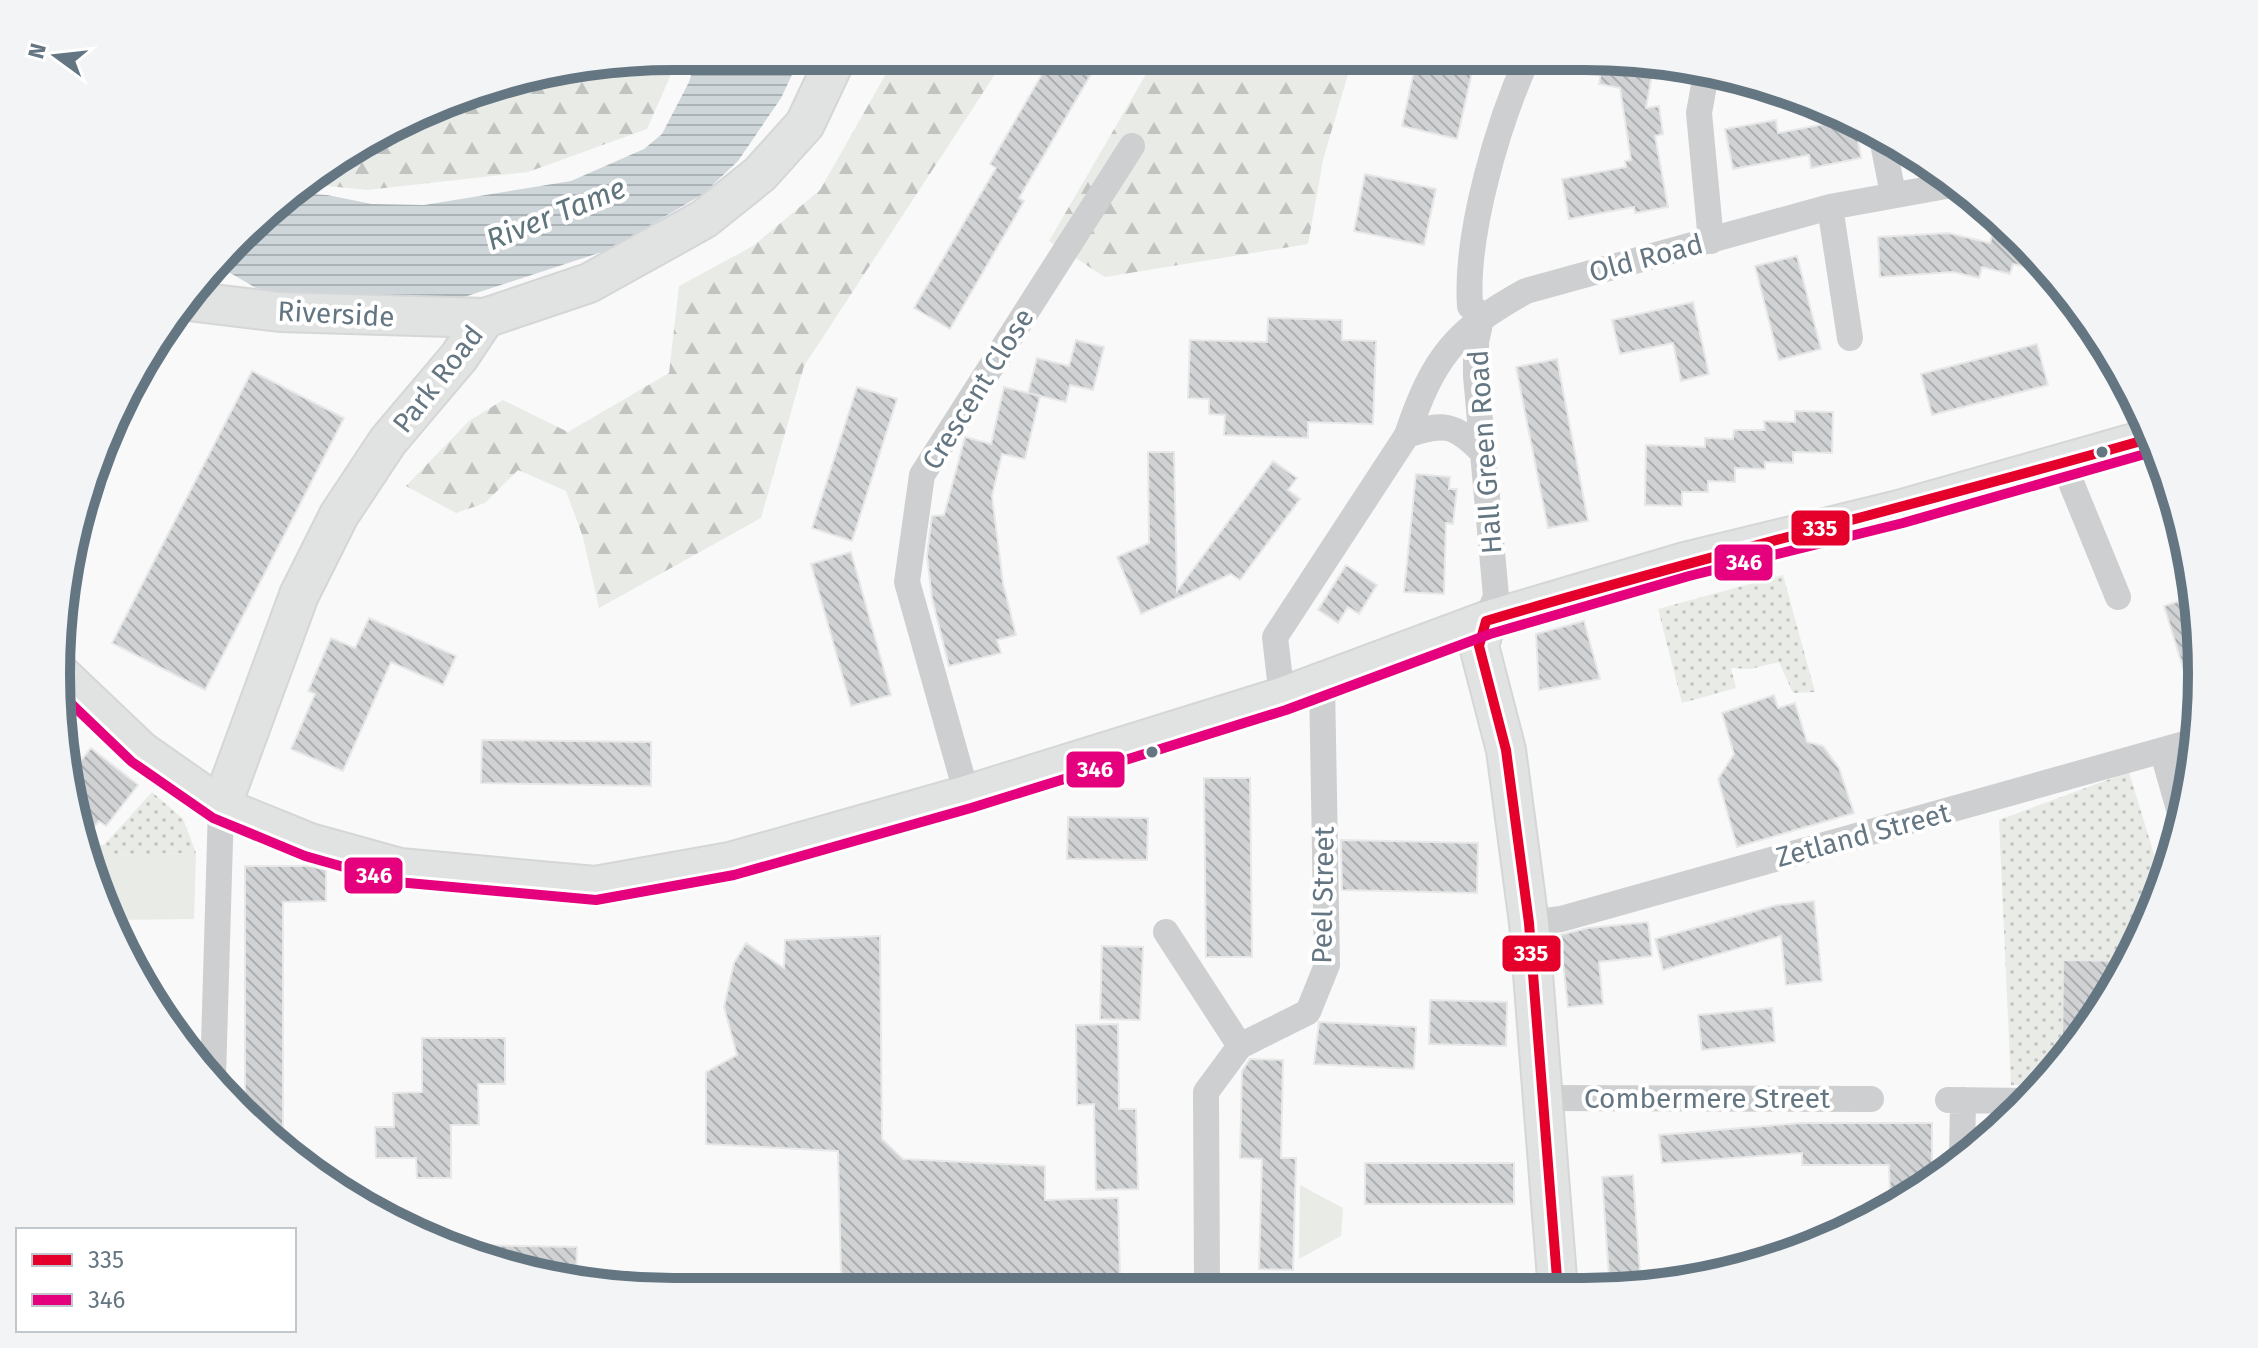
<svg xmlns="http://www.w3.org/2000/svg" width="2258" height="1348" viewBox="0 0 2258 1348" font-family="'Fira Sans',sans-serif">
	<style>
		.grass { fill: url(#grass-dots) }
		.forest { fill: url(#forest-firs) }
		.park { fill: #e8ebe6 }
		.water { fill: url(#water-rules) }
		.building { fill: url(#building-back-hatch); stroke: #e8e8e8; stroke-width: 2 }
		.lines { fill: none; stroke-linecap: round; stroke-linejoin: round }
		.secondary-casing { stroke: #d5d6d7; stroke-width: 42 }
		.street { stroke: #cecfd0; stroke-width: 26 }
		.secondary { stroke: #e1e2e2; stroke-width: 38 }
		.bus-1-casing { stroke: #fff; stroke-width: 16 }
		.bus-2-casing { stroke: #fff; stroke-width: 16 }
		.bus-1 { stroke: #e4002b; stroke-width: 10 }
		.bus-2 { stroke: #e5007d; stroke-width: 10 }
		.bus-dot { fill: #657683; stroke: #fff; stroke-width: 3 }
		.labels { text-anchor: middle; dominant-baseline: central; stroke-width: 8; stroke-linejoin: round; paint-order: stroke }
		.street-label { font-size: 28px; fill: #657683; stroke: #fff }
		.water-label { font-size: 30px; font-style: italic; fill: #60757c; stroke: #fff }
		.rim { fill: none; stroke: #657683; stroke-width: 10 }
		.line-badge { stroke: #fff; stroke-width: 3 }
		.badge-label { font-size: 22px; text-anchor: middle; font-weight: bold; fill: #fff }
	</style>
	<defs>
		<pattern id="grass-dots" width="8" height="8" patternUnits="userSpaceOnUse" patternTransform="scale(2)"><rect width="8" height="8" fill="#e8ebe6"/><path d="M2 2h.1M6 6h.1" fill="none" stroke="#c0c3c0" stroke-width="1.8" stroke-linecap="round"/></pattern>
		<pattern id="forest-firs" width="22" height="20" patternUnits="userSpaceOnUse" patternTransform="scale(2)"><rect width="22" height="20" fill="#e8ebe6"/><path d="M5 1l3.5 6h-7zM16 11l3.5 6h-7z" fill="#c0c3c0"/></pattern>
		<pattern id="water-rules" width="6" height="5" patternUnits="userSpaceOnUse" patternTransform="scale(2)"><rect width="6" height="5" fill="#ced6d9"/><path d="M0 2.5h6" fill="none" stroke="#abb2b5"/></pattern>
		<pattern id="building-back-hatch" width="6" height="6" patternUnits="userSpaceOnUse" patternTransform="scale(2)"><rect width="6" height="6" fill="#d0d2d3"/><path d="M-1 5l2 2M0 0l6 6M5-1l2 2" fill="none" stroke="#acafb1"/></pattern>
	</defs>
	<rect width="100%" height="100%" fill="#f9f9f9"/>
	<path class="grass" d="M 1783,575 L 1815,692 L 1793,693 L 1779,662 L 1750,669 L 1731,668 L 1736,688 L 1682,703 L 1658,609 Z
		M 2129,772 L 2163,884 L 2155,911 L 2098,1018 L 2039,1085 L 2011,1085 L 1999,820 Z
		M 152,792 L 183,819 L 196,853 L 106,855 L 104,845 Z"/>
	<path class="forest" d="M 679,56 L 647,129 L 528,172 L 367,190 L 299,183 L 476,89 Z
		M 892,56 L 1007,56 L 804,366 L 761,518 L 599,608 L 583,537 L 566,491 L 518,470 L 485,503 L 456,513 L 406,486 L 469,421 L 503,400 L 568,432 L 669,373 L 679,286 L 753,246 L 820,190 L 891,65 Z
		M 1156,57 L 1353,57 L 1323,160 L 1308,244 L 1105,277 L 1049,241 Z"/>
	<path class="park" d="M 84,844 L 104,845 L 106,855 L 196,853 L 194,919 L 114,920 L 89,873 Z
		M 1300,1185 L 1343,1208 L 1341,1236 L 1299,1259 Z"/>
	<path class="water" d="M 697,56 L 801,56 L 781,98 L 738,161 L 703,194 L 608,250 L 458,299 L 342,302 L 256,288 L 220,267 L 289,193 L 327,195 L 372,204 L 424,205 L 571,181 L 644,149 L 662,134 L 689,82 Z"/>
	<path class="building" d="M 1052,57 L 1101,57 L 1019,198 L 1024,201 L 950,329 L 914,308 L 996,168 L 990,164 Z
		M 1417,57 L 1473,68 L 1457,139 L 1402,126 Z
		M 1604,57 L 1654,63 L 1646,108 L 1659,106 L 1663,134 L 1655,136 L 1668,207 L 1635,213 L 1634,207 L 1569,219 L 1562,179 L 1626,167 L 1625,161 L 1631,160 L 1620,88 L 1599,84 Z
		M 1776,120 L 1778,133 L 1846,120 L 1855,125 L 1861,158 L 1811,168 L 1809,155 L 1733,169 L 1725,129 Z
		M 1365,174 L 1436,189 L 1424,245 L 1354,231 Z
		M 1993,231 L 2022,238 L 2050,273 L 2013,264 L 2010,274 L 1982,267 L 1979,278 L 1953,272 L 1880,277 L 1878,237 L 1948,233 L 1990,243 Z
		M 1797,256 L 1821,349 L 1779,360 L 1755,266 Z
		M 1693,302 L 1709,374 L 1681,381 L 1673,343 L 1620,354 L 1612,320 Z
		M 1268,318 L 1342,320 L 1342,340 L 1376,341 L 1373,424 L 1308,422 L 1308,438 L 1224,435 L 1225,415 L 1209,414 L 1209,399 L 1188,398 L 1190,340 L 1267,342 Z
		M 1076,340 L 1104,347 L 1093,390 L 1070,385 L 1066,402 L 1028,393 L 1037,358 L 1069,366 Z
		M 2037,344 L 2048,385 L 1932,415 L 1921,374 Z
		M 1557,359 L 1588,521 L 1548,528 L 1516,367 Z
		M 252,371 L 344,418 L 205,690 L 112,643 Z
		M 857,387 L 897,399 L 852,541 L 812,528 Z
		M 1004,387 L 1040,396 L 1025,459 L 1002,454 L 992,496 L 1003,583 L 1016,635 L 997,640 L 1001,653 L 949,666 L 932,598 L 927,556 L 932,516 L 944,515 L 965,437 L 991,444 Z
		M 1795,411 L 1833,412 L 1832,453 L 1793,452 L 1793,463 L 1765,462 L 1765,469 L 1735,468 L 1735,482 L 1708,481 L 1708,492 L 1682,492 L 1682,506 L 1645,505 L 1646,445 L 1705,447 L 1705,438 L 1733,439 L 1734,430 L 1765,430 L 1764,421 L 1795,422 Z
		M 1148,452 L 1174,452 L 1177,591 L 1273,461 L 1297,478 L 1288,490 L 1300,499 L 1240,580 L 1231,574 L 1141,614 L 1117,557 L 1149,543 Z
		M 1416,474 L 1450,477 L 1449,489 L 1457,489 L 1453,524 L 1446,523 L 1444,594 L 1404,592 Z
		M 851,552 L 891,695 L 851,706 L 811,564 Z
		M 1346,565 L 1377,585 L 1359,614 L 1348,607 L 1338,623 L 1318,610 Z
		M 2194,596 L 2202,674 L 2200,699 L 2193,700 L 2164,606 Z
		M 369,618 L 456,656 L 443,685 L 391,662 L 343,771 L 291,749 L 315,694 L 308,691 L 331,638 L 355,648 Z
		M 1584,621 L 1600,679 L 1539,690 L 1536,634 Z
		M 1774,695 L 1778,708 L 1795,703 L 1807,742 L 1823,746 L 1839,768 L 1854,813 L 1737,847 L 1718,779 L 1734,754 L 1722,713 Z
		M 482,740 L 651,742 L 651,786 L 481,783 Z
		M 91,748 L 138,785 L 106,826 L 99,821 L 83,840 L 72,772 Z
		M 1204,778 L 1250,778 L 1252,957 L 1206,957 Z
		M 1068,817 L 1148,818 L 1147,860 L 1067,859 Z
		M 1341,840 L 1478,843 L 1477,893 L 1342,890 Z
		M 245,866 L 310,866 L 326,870 L 326,901 L 283,902 L 283,1143 L 245,1108 Z
		M 1814,901 L 1822,981 L 1786,985 L 1781,936 L 1663,970 L 1655,939 L 1777,905 Z
		M 1648,922 L 1652,956 L 1599,962 L 1603,1004 L 1568,1007 L 1560,935 L 1588,928 Z
		M 880,936 L 882,1139 L 903,1159 L 1045,1166 L 1045,1200 L 1118,1198 L 1120,1278 L 1046,1280 L 1046,1291 L 872,1288 L 841,1273 L 838,1151 L 706,1144 L 706,1072 L 737,1055 L 724,1007 L 734,963 L 746,943 L 784,968 L 785,940 Z
		M 1102,946 L 1143,947 L 1140,1020 L 1100,1019 Z
		M 2063,960 L 2128,961 L 2098,1018 L 2062,1058 Z
		M 1430,1000 L 1507,1002 L 1506,1046 L 1429,1044 Z
		M 1772,1008 L 1775,1042 L 1702,1050 L 1698,1015 Z
		M 1319,1022 L 1416,1027 L 1414,1069 L 1314,1064 Z
		M 1118,1024 L 1119,1109 L 1136,1109 L 1138,1189 L 1096,1190 L 1094,1104 L 1077,1105 L 1076,1025 Z
		M 422,1038 L 505,1038 L 505,1084 L 478,1084 L 479,1125 L 451,1125 L 451,1178 L 417,1178 L 416,1158 L 376,1158 L 375,1127 L 394,1127 L 393,1093 L 422,1092 Z
		M 1250,1059 L 1283,1060 L 1281,1158 L 1296,1158 L 1293,1270 L 1259,1269 L 1262,1159 L 1240,1158 L 1242,1071 Z
		M 1802,1123 L 1932,1123 L 1932,1181 L 1913,1195 L 1890,1195 L 1889,1165 L 1802,1165 L 1802,1153 L 1662,1163 L 1659,1135 Z
		M 1365,1163 L 1514,1163 L 1514,1204 L 1365,1204 Z
		M 1633,1175 L 1641,1287 L 1610,1291 L 1602,1177 Z
		M 470,1245 L 577,1247 L 576,1279 L 475,1259 L 469,1256 Z"/>
	<g class="lines">
		<defs>
			<path id="secondary" d="M 188,301 L 280,312 L 485,318
				M 1486,621 L 1479,646 L 1506,750 L 1529,923 L 1558,1291
				M 57,671 L 141,751 L 221,807 L 310,843 L 400,868 L 595,886 L 730,862 L 967,795 L 1282,697 L 1486,621 L 1685,562 L 1899,510 L 2155,437
				M 221,807 L 299,595 L 339,515 L 388,441 L 459,357 L 485,318 L 589,283 L 704,219 L 760,174 L 805,124 L 837,56"/>
		</defs>
		<use href="#secondary" class="secondary-casing"/>
		<path class="street" d="M 1706,74 L 1699,113 L 1711,241
			M 1882,138 L 1893,194
			M 1830,207 L 1850,338
			M 1482,315 L 1476,342 L 1476,376 L 1496,596 L 1486,621
			M 1482,315 L 1470,306 C 1465,234 1498,123 1528,57
			M 1407,435 C 1443,422 1455,424 1482,452
			M 2063,463 L 2118,597
			M 1282,697 L 1275,637 L 1407,435 C 1433,358 1455,330 1526,291 L 1830,207 L 1957,184
			M 2163,753 L 2182,820
			M 967,795 L 907,582 L 922,475 L 1132,146
			M 1529,923 L 1561,919 L 2195,741
			M 1166,932 L 1240,1046
			M 213,1077 L 221,807
			M 1543,1098 L 1871,1099
			M 1948,1100 L 2025,1101
			M 1962,1160 L 1963,1100
			M 1201,1291 L 1207,1283 L 1206,1092 L 1240,1046 L 1308,1012 L 1327,965 L 1322,682"/>
		<use href="#secondary" class="secondary"/>
		<defs>
			<path id="bus-1" d="M 1486,621 C 1708,555 1932,501 2155,437
				M 1486,621 L 1479,646 L 1506,750 L 1529,923 L 1558,1291"/>
			<path id="bus-2" d="M 59,692 L 132,762 L 213,818 L 305,856 L 397,882 L 596,900 L 734,875 L 971,808 L 1286,710 L 1490,634 L 1689,576 L 1903,523 L 2159,450"/>
		</defs>
		<use href="#bus-1" class="bus-1-casing"/>
		<use href="#bus-2" class="bus-2-casing"/>
		<use href="#bus-1" class="bus-1"/>
		<use href="#bus-2" class="bus-2"/>
	</g>
	<g class="bus-dot">
		<circle cx="2102" cy="452" r="7"/>
		<circle cx="1152" cy="752" r="7"/>
	</g>
	<g class="labels">
		<g class="street-label">
			<text transform="translate(1646 258) rotate(-15)">Old Road</text>
			<text transform="translate(336 314) rotate(3)">Riverside</text>
			<text transform="translate(438 379) rotate(-52)">Park Road</text>
			<text transform="translate(978 389) rotate(-58)">Crescent Close</text>
			<text transform="translate(1485 452) rotate(-94)">Hall Green Road</text>
			<text transform="translate(1863 835) rotate(-15)">Zetland Street</text>
			<text transform="translate(1323 895) rotate(-89)">Peel Street</text>
			<text x="1707" y="1098">Combermere Street</text>
		</g>
		<g class="water-label">
			<text transform="translate(556 214) rotate(-22)">River Tame</text>
		</g>
	</g>
	<path d="M0 0H2258V1348H0ZM674 70H1584A604 604 0 0 1 2188 674V674A604 604 0 0 1 1584 1278H674A604 604 0 0 1 70 674V674A604 604 0 0 1 674 70Z" fill="#f3f4f5" fill-rule="evenodd"/>
	<path class="rim" d="M674 70H1584A604 604 0 0 1 2188 674V674A604 604 0 0 1 1584 1278H674A604 604 0 0 1 70 674V674A604 604 0 0 1 674 70Z"/>
	<g class="line-badge">
		<rect x="1790" y="509" width="61" height="38" rx="8" fill="#e4002b"/>
		<rect x="1713" y="543" width="61" height="39" rx="8" fill="#e5007d"/>
		<rect x="1065" y="750" width="61" height="39" rx="8" fill="#e5007d"/>
		<rect x="343" y="856" width="61" height="39" rx="8" fill="#e5007d"/>
		<rect x="1501" y="934" width="61" height="39" rx="8" fill="#e4002b"/>
	</g>
	<g class="badge-label">
		<text x="1820" y="536">335</text>
		<text x="1744" y="570">346</text>
		<text x="1095" y="777">346</text>
		<text x="374" y="883">346</text>
		<text x="1531" y="961">335</text>
	</g>
	<rect x="16" y="1228" width="280" height="104" fill="#ffffff" stroke="#c1c8cd" stroke-width="2"/>
	<rect x="32" y="1254" width="40" height="12" fill="#e4002b" stroke="#c1c8cd" stroke-width="2"/>
	<text x="88" y="1268" font-size="24" fill="#657683">335</text>
	<rect x="32" y="1294" width="40" height="12" fill="#e5007d" stroke="#c1c8cd" stroke-width="2"/>
	<text x="88" y="1308" font-size="24" fill="#657683">346</text>
	<g transform="translate(56 56) rotate(285)" stroke="#ffffff" stroke-width="6" paint-order="stroke">
	<path d="M0-6L14 30L0 20L-14 30Z" fill="#657683"/>
	<text y="-12" font-size="22" font-weight="bold" text-anchor="middle" fill="#657683">N</text>
	</g>
</svg>
